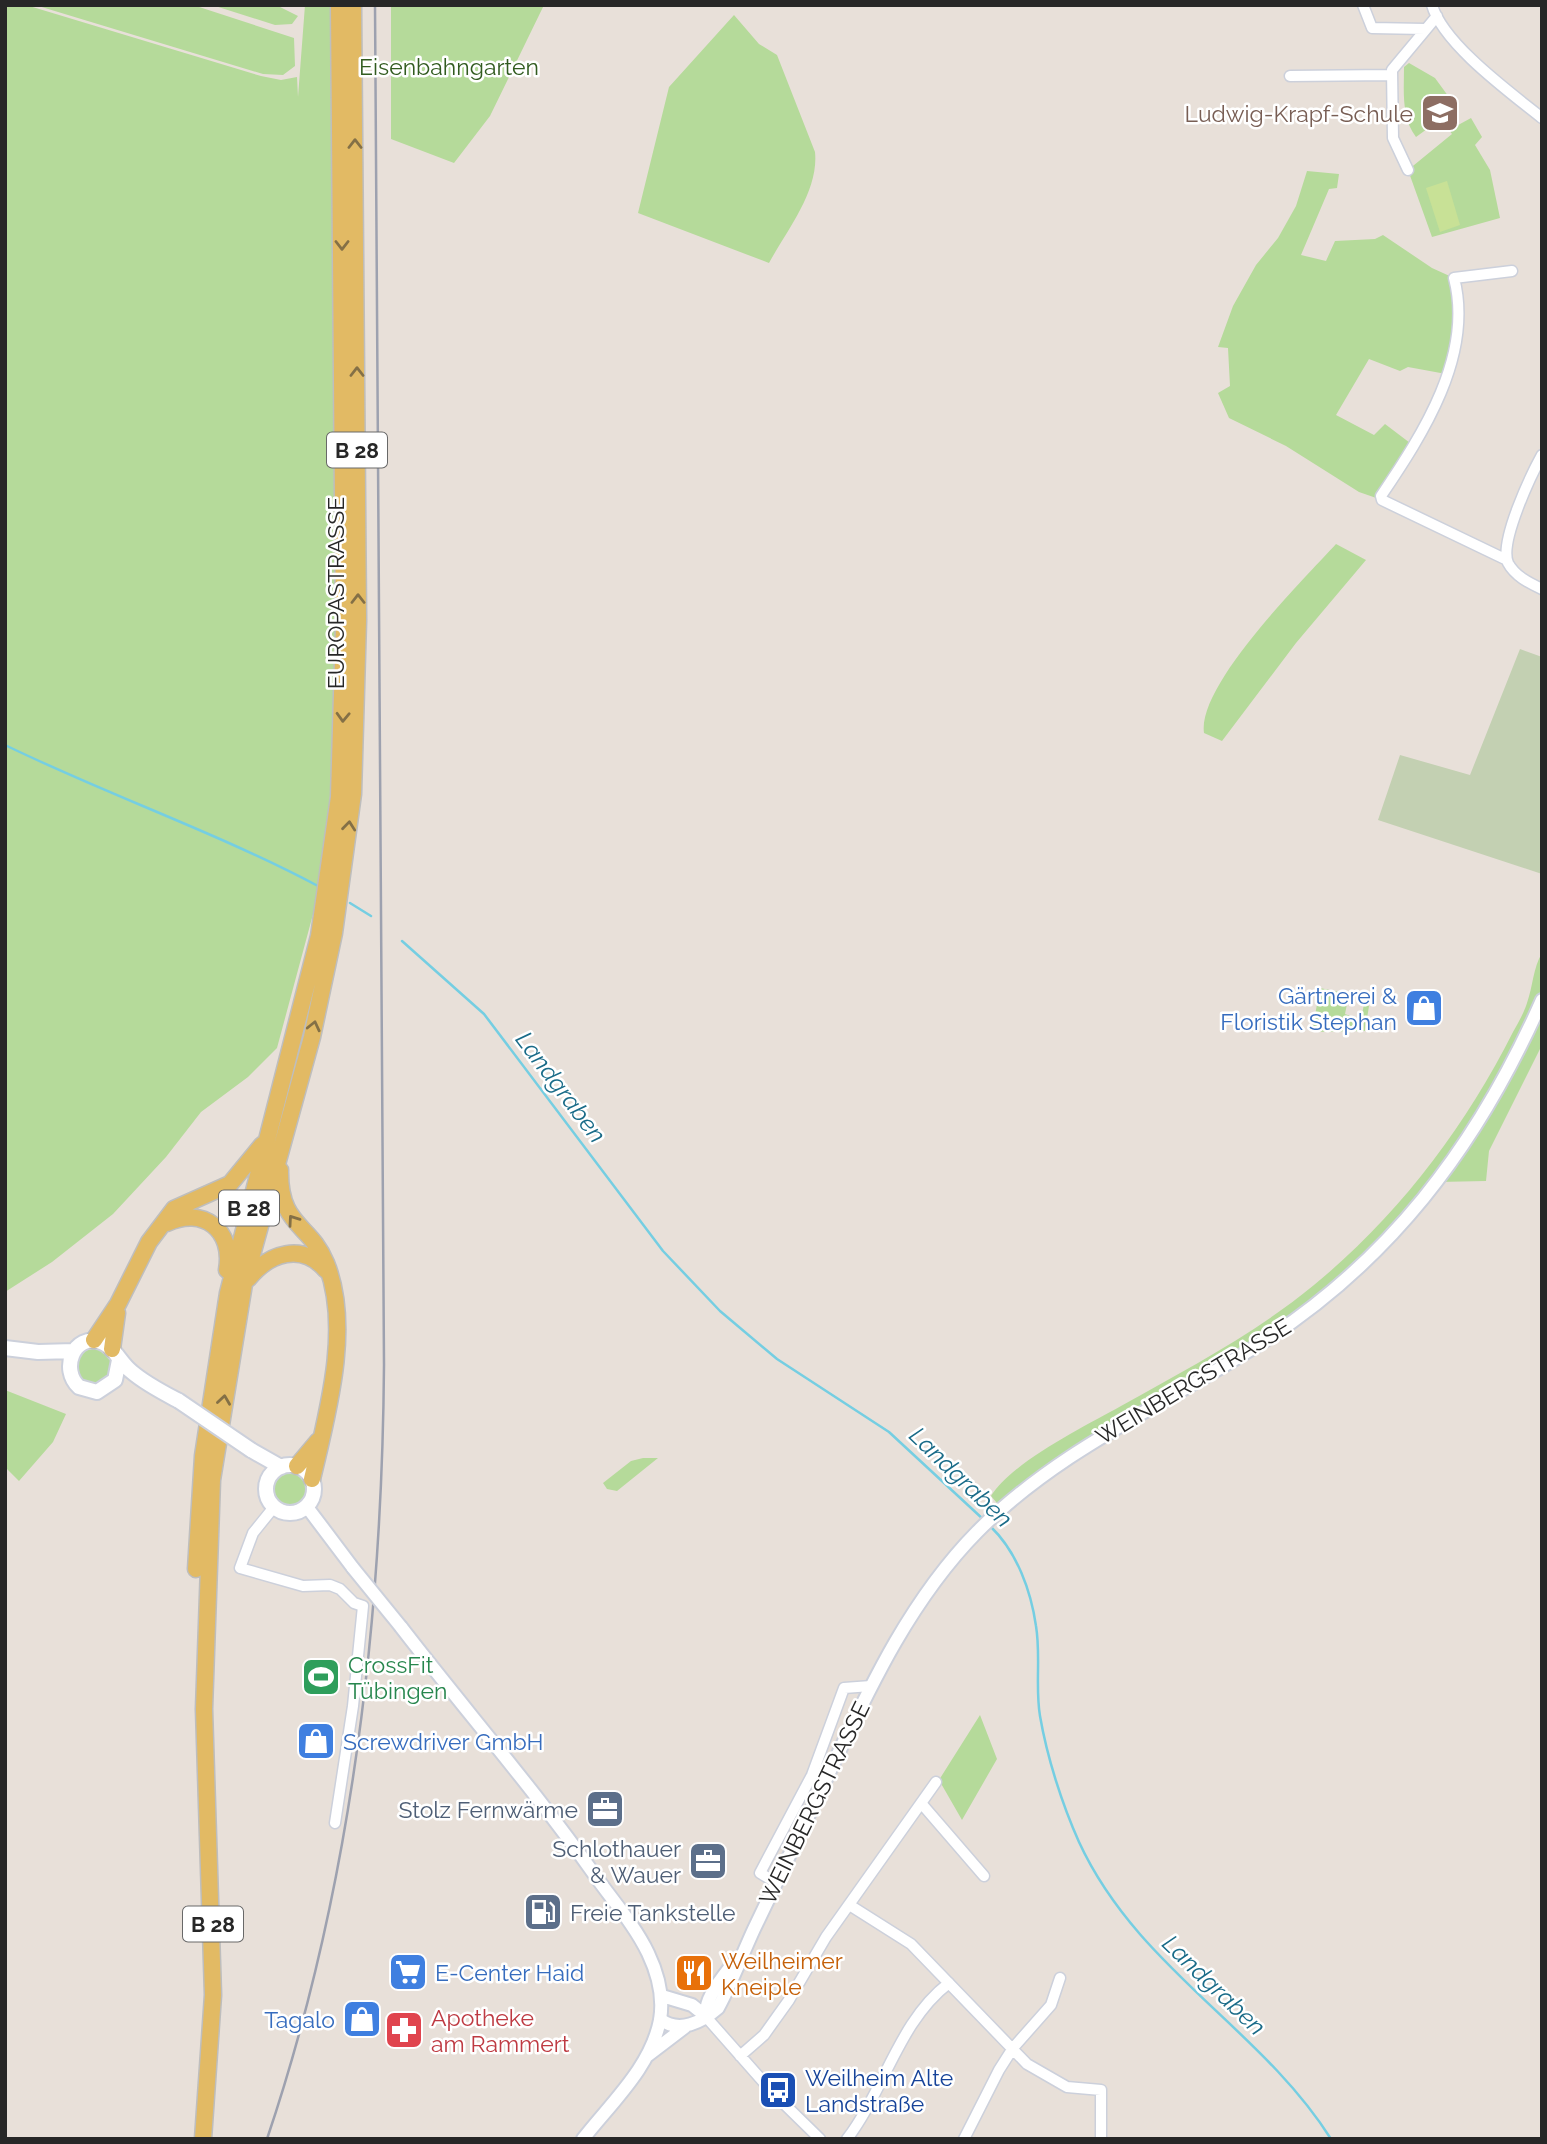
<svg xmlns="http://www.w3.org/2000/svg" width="1547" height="2144" viewBox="0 0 1547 2144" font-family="Raleway,sans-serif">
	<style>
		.green { fill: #b5da9a }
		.cemetery { fill: #c3d0b2 }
		.pitch { fill: #c8e196 }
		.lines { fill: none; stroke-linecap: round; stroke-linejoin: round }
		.stream { stroke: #75cee2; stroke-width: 2.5 }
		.minor-casing { stroke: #ccd0db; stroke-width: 13 }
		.tertiary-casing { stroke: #ccd0db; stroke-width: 16 }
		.secondary-casing { stroke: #ccd0db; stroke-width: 18 }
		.primary-casing { stroke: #bebebe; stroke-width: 19 }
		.minor { stroke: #fff; stroke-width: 10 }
		.tertiary { stroke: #fff; stroke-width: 12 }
		.secondary { stroke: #fff; stroke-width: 14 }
		.primary { stroke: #e2ba64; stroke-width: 16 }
		.rail { stroke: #9da1af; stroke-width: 2.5 }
		.tertiary-bridge-casing { stroke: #ccd0db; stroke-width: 16; stroke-linecap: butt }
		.secondary-bridge-casing { stroke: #ccd0db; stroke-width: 18; stroke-linecap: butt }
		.tertiary-bridge { stroke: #fff; stroke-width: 12 }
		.secondary-bridge { stroke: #fff; stroke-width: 14 }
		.oneway { stroke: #847046 }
		.labels { text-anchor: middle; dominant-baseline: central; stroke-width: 5; stroke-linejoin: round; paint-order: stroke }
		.shield { fill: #fff; stroke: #686868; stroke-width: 2 }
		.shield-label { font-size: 21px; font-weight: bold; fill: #272727 }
		.park-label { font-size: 23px; fill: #315b1f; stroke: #fff }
		.education-label { font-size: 23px; fill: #785e54; stroke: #fff; text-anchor: end }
		.street-label { font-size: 23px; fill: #272727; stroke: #fff }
		.shop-label { font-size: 23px; fill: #366cbe; stroke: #fff; text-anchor: end }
		.leisure-label { font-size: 23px; fill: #27864d; stroke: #fff; text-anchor: start }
		.service-label { font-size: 23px; fill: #4e5e75; stroke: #fff; text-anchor: end }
		.food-label { font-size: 23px; fill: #c56008; stroke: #fff; text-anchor: start }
		.health-label { font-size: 23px; fill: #be3a42; stroke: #fff; text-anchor: start }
		.transit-label { font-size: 23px; fill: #164399; stroke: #fff; text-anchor: start }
		.water-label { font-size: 24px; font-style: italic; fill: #196b88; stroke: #fff }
	</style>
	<rect width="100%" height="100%" fill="#e8e0d9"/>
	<path class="green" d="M 5,5 L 26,5 L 261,76 L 281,80 L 297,77 L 298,97 L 305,5 L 333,5 L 337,697 L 327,837 L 319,892 L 277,1048 L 248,1077 L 201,1112 L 166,1157 L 113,1214 L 52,1262 L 5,1292 Z
		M 35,5 L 193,5 L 294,38 L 295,66 L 283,75 L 263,74 Z
		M 212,5 L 276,5 L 298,16 L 292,24 L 275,25 Z
		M 391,5 L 544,5 L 490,116 L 454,163 L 391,139 Z
		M 734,15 L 759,44 L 777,55 L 815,152 C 819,191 787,230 769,263 L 638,213 L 669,87 Z
		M 1409,63 L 1435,78 L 1454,104 L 1438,121 L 1416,137 C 1401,118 1404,90 1404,67 Z
		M 1471,118 L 1482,137 L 1475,145 L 1490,170 L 1500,218 L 1432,237 L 1408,170 L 1452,134 L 1449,130 Z
		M 1307,171 L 1339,174 L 1337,188 L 1329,189 L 1301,255 L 1326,261 L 1335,241 L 1375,239 L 1383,235 L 1432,268 L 1454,278 L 1459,305 L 1446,374 L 1408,367 L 1400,371 L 1369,359 L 1336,415 L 1374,435 L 1385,424 L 1414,446 L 1382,500 L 1359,492 L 1286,446 L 1229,418 L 1218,393 L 1230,386 L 1228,348 L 1218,347 L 1233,306 L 1256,265 L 1278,238 L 1296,206 Z
		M 1336,544 L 1366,560 L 1296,643 L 1222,741 L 1204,733 C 1197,685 1304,579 1336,544 Z
		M 1542,953 L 1542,1045 L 1489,1151 L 1486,1181 L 1438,1182 L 1413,1212 L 1296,1318 L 1120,1424 L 1002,1509 L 991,1496 C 1012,1462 1085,1426 1121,1406 C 1187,1369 1256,1333 1314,1285 C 1398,1216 1464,1129 1513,1032 C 1518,1023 1524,1013 1527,1003 C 1533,986 1533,968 1542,953 Z
		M 1320,988 L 1349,994 L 1345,1014 L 1361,1020 L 1364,1004 L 1369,1006 L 1365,1031 L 1312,1032 Z
		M76 1366a18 18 0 1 1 36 0a18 18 0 1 1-36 0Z
		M 5,1390 L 66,1414 L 53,1442 L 19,1481 L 5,1467 Z
		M 643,1458 L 658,1458 L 617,1491 L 607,1489 L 603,1483 L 631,1461 Z
		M272 1489a18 18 0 1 1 36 0a18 18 0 1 1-36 0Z
		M 980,1715 L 997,1759 L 962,1820 L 939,1780 Z"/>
	<path class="cemetery" d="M 1520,649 L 1542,657 L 1542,874 L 1378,820 L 1400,755 L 1470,775 Z"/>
	<path class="pitch" d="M 1447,181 L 1460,225 L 1440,232 L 1426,188 Z"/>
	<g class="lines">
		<path class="stream" d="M 5,745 C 108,795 218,833 318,886
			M 350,903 L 371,916
			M 402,941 L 484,1014 L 663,1251 L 720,1311 L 777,1359 L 889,1432 L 984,1520
			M 991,1527 C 1017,1552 1031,1591 1036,1626 C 1041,1656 1035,1687 1040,1716 C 1047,1757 1062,1804 1079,1842 C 1137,1968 1261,2028 1331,2139"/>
		<defs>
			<path id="minor" d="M 1363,5 L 1372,28 L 1425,29
				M 1432,5 C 1443,44 1511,93 1542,118
				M 1290,76 L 1391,75
				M 1408,170 L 1393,138 L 1392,70 L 1437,16
				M 1542,455 C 1531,475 1499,542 1508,563 C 1515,576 1529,583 1542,589
				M 1507,560 L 1382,500 L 1381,496 C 1423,434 1474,355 1454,278 L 1512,271
				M 274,1507 L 253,1533 L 240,1568 L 303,1586 L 330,1585 L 340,1589 L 354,1603 L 363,1606 L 353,1706 L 335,1823
				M 921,1803 L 984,1876
				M 777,1883 L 760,1873 L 812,1775 L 844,1688 L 871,1686
				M 851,1906 L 911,1944 L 1027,2064 L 1067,2087 L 1101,2090 L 1101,2139
				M 707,2018 L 774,2094 L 820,2139
				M 740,2056 L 764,2035 L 789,2000 L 826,1937 L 936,1782
				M 847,2139 C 885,2089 899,2021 949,1983
				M 964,2139 L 999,2070 L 1013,2048 L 1051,2005 L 1060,1978"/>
			<path id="tertiary" d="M 307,1507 L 353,1568
				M 401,1627 C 465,1710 534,1789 594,1874 C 612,1900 634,1924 648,1953 C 658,1974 664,1997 660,2020 C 651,2067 611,2103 583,2139
				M 662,1996 L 692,2005 L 707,2017
				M 707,2018 C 701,1999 727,1973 737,1958
				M 660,2019 C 679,2034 702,2022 718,2008 C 732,1982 742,1955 754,1929 C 778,1878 803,1828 827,1777 C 868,1691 909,1601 977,1532 C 1055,1453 1157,1408 1250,1350 C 1388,1265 1477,1147 1542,1000
				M 647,2056 L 685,2027"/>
			<path id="secondary" d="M 5,1348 L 38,1352 L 74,1351
				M 119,1360 L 115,1380 L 97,1392 L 79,1387 C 60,1370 73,1333 101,1342 C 115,1347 120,1363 132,1372 C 146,1384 162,1392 179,1401
				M 251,1450 L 281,1467
				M266 1489a24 24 0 1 1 48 0a24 24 0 1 1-48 0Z"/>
			<path id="primary" d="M 280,1170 C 279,1227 310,1223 326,1263 C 352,1327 327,1415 312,1479
				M 167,1223 C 203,1206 234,1230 227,1270
				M 248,1279 C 269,1253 302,1242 326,1270
				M 94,1340 L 118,1304 L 149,1242 L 174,1209 L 230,1184 L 262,1145
				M 112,1349 L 117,1313
				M 297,1466 L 318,1441
				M 196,1569 L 203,1456 L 228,1293 L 319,936 L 339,797 L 344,626 L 339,5
				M 203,2139 L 213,1995 L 204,1709 L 212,1480 L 244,1284 L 312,1037 L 334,933 L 353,794 L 358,620 L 353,5"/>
		</defs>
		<use href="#minor" class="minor-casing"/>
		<use href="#tertiary" class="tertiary-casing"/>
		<use href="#secondary" class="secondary-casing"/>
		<use href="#primary" class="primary-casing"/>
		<use href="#minor" class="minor"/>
		<use href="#tertiary" class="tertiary"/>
		<use href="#secondary" class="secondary"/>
		<use href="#primary" class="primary"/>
		<path class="rail" d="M 267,2139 C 351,1890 382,1626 384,1365 L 375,5"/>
		<defs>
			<path id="tertiary-bridge" d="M 353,1568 L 401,1627"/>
			<path id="secondary-bridge" d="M 179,1401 L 251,1450"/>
		</defs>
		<use href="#tertiary-bridge" class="tertiary-bridge-casing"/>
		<use href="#secondary-bridge" class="secondary-bridge-casing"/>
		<use href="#tertiary-bridge" class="tertiary-bridge"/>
		<use href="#secondary-bridge" class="secondary-bridge"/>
	</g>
	<defs><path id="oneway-chevron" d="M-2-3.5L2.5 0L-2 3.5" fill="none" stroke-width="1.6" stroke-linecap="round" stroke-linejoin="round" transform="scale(1.75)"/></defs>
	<g class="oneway">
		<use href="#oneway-chevron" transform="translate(355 144) rotate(-90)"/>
		<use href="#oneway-chevron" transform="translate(342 245) rotate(90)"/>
		<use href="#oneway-chevron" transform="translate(357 372) rotate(-90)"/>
		<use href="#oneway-chevron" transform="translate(358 599) rotate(-90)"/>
		<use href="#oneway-chevron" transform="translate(343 717) rotate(92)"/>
		<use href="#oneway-chevron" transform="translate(349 826) rotate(-84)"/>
		<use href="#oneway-chevron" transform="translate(314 1026) rotate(-77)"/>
		<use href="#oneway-chevron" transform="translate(293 1220) rotate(-125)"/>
		<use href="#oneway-chevron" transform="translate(224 1400) rotate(-82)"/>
	</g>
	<defs>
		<symbol id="school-square" viewBox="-11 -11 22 22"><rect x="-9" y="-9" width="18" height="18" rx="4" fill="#8d6e63" stroke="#fff"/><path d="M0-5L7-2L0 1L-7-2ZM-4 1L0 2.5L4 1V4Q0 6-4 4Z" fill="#fff"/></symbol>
		<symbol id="shop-square" viewBox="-11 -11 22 22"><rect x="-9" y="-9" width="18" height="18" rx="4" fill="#3f7fe0" stroke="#fff"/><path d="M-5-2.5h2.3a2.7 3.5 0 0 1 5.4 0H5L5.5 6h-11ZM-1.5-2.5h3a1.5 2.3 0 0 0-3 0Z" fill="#fff"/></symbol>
		<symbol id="stadium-square" viewBox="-11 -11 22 22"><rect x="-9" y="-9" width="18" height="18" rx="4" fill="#2e9e5b" stroke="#fff"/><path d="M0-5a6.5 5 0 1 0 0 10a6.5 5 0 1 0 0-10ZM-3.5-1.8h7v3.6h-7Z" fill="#fff"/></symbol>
		<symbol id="office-square" viewBox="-11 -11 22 22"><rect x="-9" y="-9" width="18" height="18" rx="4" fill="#5c6f8a" stroke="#fff"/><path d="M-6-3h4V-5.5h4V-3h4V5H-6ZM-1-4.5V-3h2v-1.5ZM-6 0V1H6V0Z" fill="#fff"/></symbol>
		<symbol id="fuel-square" viewBox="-11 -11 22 22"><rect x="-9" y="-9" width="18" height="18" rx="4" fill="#5c6f8a" stroke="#fff"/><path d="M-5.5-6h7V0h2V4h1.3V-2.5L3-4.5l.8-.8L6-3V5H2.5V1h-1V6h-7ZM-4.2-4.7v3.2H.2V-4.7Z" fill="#fff"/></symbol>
		<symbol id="supermarket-square" viewBox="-11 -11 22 22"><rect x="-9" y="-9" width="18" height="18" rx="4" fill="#3f7fe0" stroke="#fff"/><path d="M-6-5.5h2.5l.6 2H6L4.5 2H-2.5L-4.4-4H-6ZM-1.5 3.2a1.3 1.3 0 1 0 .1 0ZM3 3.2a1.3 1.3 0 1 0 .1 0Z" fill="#fff"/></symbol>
		<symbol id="restaurant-square" viewBox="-11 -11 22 22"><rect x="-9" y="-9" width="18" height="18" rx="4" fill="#e8710a" stroke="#fff"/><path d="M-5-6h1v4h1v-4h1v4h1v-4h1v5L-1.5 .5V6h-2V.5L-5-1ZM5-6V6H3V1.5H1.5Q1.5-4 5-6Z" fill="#fff"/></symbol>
		<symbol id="pharmacy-square" viewBox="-11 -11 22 22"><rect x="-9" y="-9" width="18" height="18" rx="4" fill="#e0444e" stroke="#fff"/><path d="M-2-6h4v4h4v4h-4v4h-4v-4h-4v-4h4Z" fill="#fff"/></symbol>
		<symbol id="bus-square" viewBox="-11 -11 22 22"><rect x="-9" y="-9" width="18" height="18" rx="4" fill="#1a4fb4" stroke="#fff"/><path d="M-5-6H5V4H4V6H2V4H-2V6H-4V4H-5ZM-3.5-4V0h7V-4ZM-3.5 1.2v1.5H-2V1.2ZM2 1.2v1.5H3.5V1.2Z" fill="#fff"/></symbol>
	</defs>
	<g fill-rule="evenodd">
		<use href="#school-square" x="1418" y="91" width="44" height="44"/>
		<use href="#shop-square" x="1402" y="986" width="44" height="44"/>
		<use href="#stadium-square" x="299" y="1655" width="44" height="44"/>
		<use href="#shop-square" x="294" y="1719" width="44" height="44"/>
		<use href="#office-square" x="583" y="1787" width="44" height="44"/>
		<use href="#office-square" x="686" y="1839" width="44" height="44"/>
		<use href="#fuel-square" x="521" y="1890" width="44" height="44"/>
		<use href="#supermarket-square" x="386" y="1950" width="44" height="44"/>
		<use href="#restaurant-square" x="672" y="1951" width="44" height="44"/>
		<use href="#shop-square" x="340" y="1997" width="44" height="44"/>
		<use href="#pharmacy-square" x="382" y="2008" width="44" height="44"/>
		<use href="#bus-square" x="756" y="2068" width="44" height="44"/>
	</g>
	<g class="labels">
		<g class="shield">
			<rect x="327" y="432.5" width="60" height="35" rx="5"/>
			<rect x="219" y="1190.5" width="60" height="35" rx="5"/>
			<rect x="183" y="1906.5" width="60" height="35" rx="5"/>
		</g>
		<g class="shield-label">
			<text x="357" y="450">B 28</text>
			<text x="249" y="1208">B 28</text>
			<text x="213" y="1924">B 28</text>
		</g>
		<g class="park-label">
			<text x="449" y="66">Eisenbahngarten</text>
		</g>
		<g class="education-label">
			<text x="1413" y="113">Ludwig-Krapf-Schule</text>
		</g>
		<g class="street-label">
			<text transform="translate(335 593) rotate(-90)">EUROPASTRASSE</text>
			<text transform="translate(1193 1381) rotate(-31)">WEINBERGSTRASSE</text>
			<text transform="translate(814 1803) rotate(-64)">WEINBERGSTRASSE</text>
		</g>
		<g class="shop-label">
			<text x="1397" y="995">Gärtnerei &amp;<tspan x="1397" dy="26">Floristik Stephan</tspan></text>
			<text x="343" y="1741" text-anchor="start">Screwdriver GmbH</text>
			<text x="435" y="1972" text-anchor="start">E-Center Haid</text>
			<text x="335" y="2019">Tagalo</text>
		</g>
		<g class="leisure-label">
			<text x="348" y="1664">CrossFit<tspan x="348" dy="26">Tübingen</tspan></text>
		</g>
		<g class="service-label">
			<text x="578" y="1809">Stolz Fernwärme</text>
			<text x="681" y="1848">Schlothauer<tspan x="681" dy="26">&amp; Wauer</tspan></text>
			<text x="570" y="1912" text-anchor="start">Freie Tankstelle</text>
		</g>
		<g class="food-label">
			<text x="721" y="1960">Weilheimer<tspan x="721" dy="26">Kneiple</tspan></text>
		</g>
		<g class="health-label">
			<text x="431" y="2017">Apotheke<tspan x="431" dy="26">am Rammert</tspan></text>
		</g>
		<g class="transit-label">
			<text x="805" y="2077">Weilheim Alte<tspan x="805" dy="26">Landstraße</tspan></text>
		</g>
		<g class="water-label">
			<text transform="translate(561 1087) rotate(53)">Landgraben</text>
			<text transform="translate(961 1477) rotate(44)">Landgraben</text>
			<text transform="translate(1214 1985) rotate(44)">Landgraben</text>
		</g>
	</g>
	<rect width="1547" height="2144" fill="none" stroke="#272727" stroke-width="14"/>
</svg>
